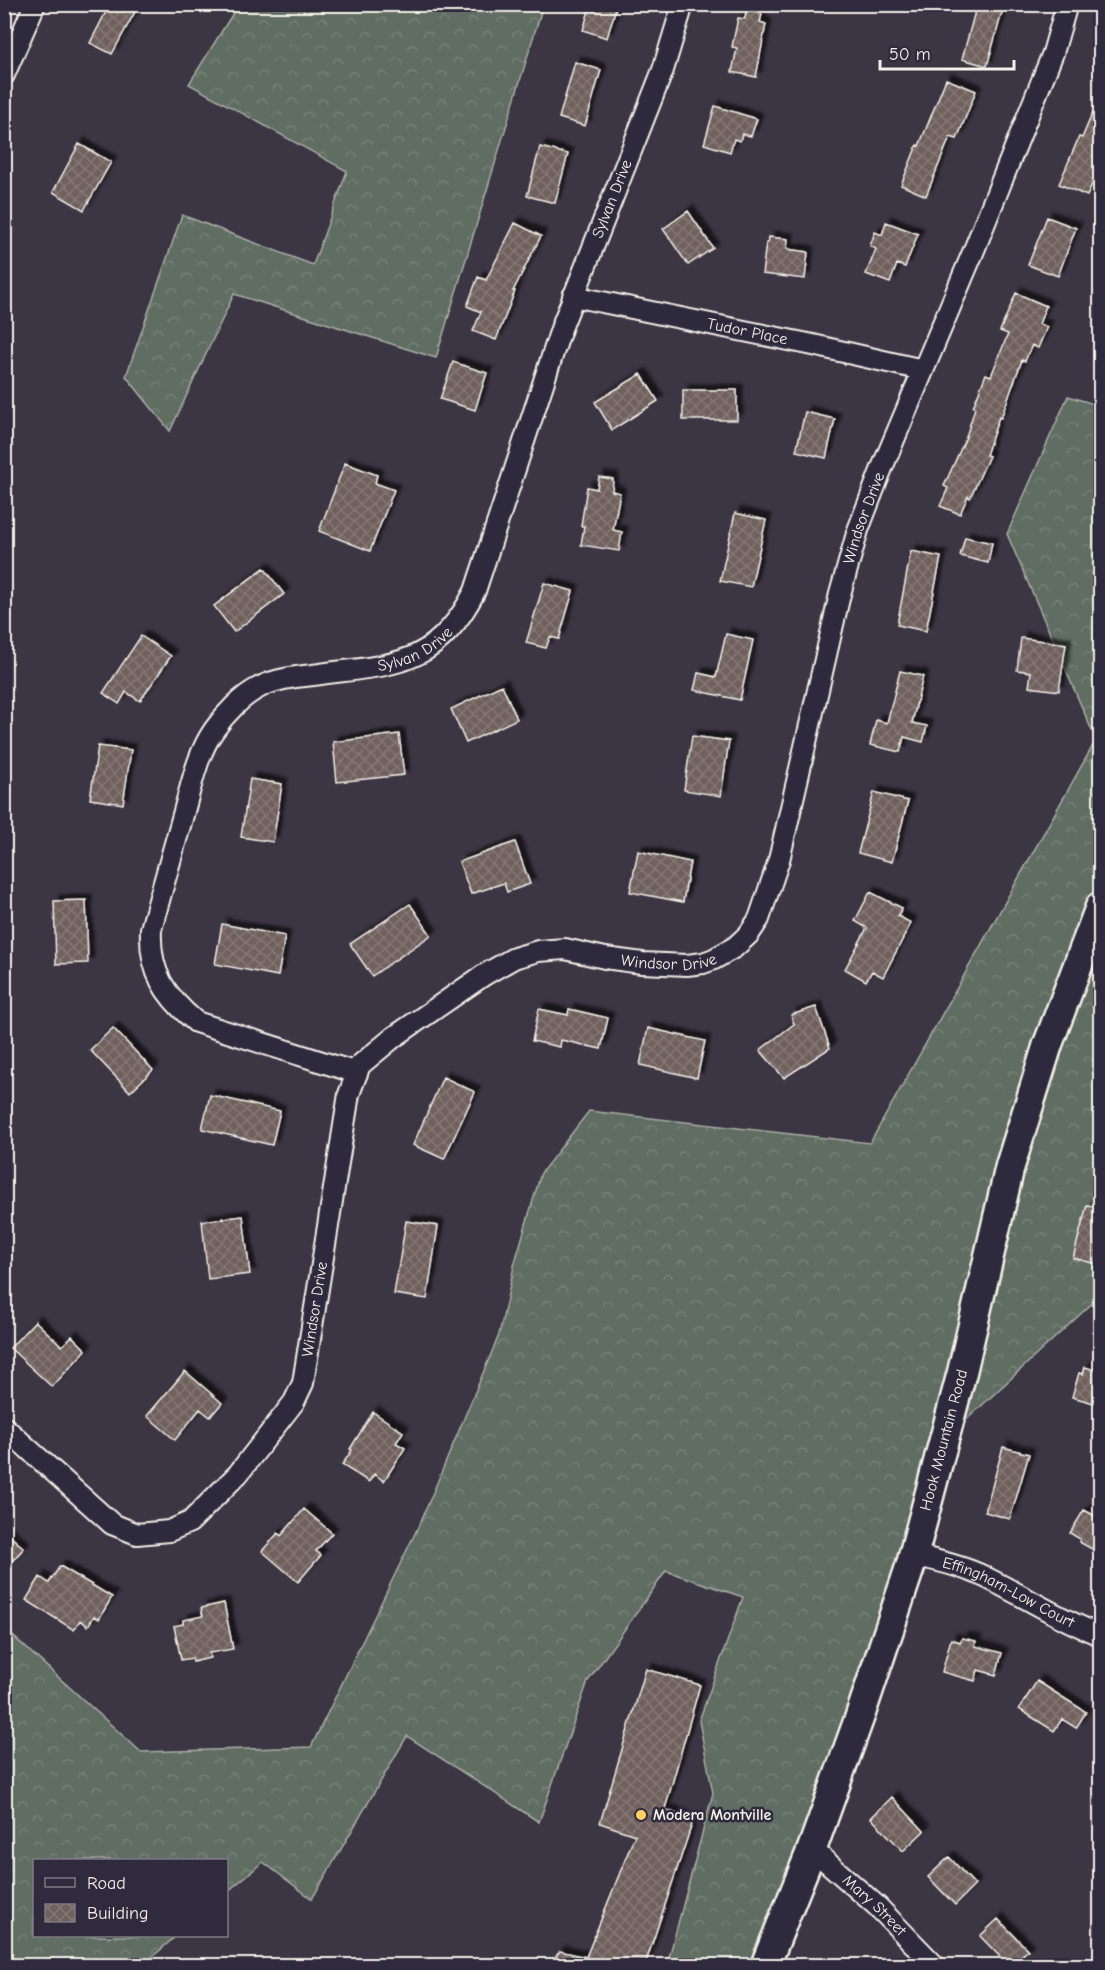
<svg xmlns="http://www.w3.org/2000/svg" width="1105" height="1970" viewBox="0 0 1105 1970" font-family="'Comic Neue',sans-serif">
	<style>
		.forest { fill: url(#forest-crowns); stroke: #aaafa5; stroke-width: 1.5 }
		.building { fill: url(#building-cross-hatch); stroke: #f4f1e8; stroke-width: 1.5; filter: url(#shadow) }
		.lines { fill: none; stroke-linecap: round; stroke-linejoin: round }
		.street-casing { stroke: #f4f1e8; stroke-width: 24 }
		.secondary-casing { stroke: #f4f1e8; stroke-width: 33 }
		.street { stroke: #2f2a3d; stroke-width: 20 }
		.secondary { stroke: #2f2a3d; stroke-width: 28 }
		.poi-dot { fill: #ffd166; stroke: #2f2a3d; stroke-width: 2 }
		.labels { text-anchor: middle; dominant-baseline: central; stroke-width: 5; stroke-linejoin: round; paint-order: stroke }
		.street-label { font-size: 16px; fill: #f4f1e8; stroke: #2f2a3d }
		.poi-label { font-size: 16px; font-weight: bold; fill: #f4f1e8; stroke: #2f2a3d; text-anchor: start }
	</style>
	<defs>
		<pattern id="forest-crowns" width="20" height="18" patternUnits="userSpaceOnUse" patternTransform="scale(1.5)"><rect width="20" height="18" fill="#5f6d62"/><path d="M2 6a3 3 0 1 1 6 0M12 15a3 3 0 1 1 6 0" fill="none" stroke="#778278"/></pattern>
		<pattern id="building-cross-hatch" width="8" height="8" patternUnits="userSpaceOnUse" patternTransform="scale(1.5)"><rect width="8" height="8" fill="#6f615d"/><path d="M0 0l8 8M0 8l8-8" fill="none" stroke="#847874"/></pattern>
		<filter id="shadow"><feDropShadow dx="5.5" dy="-5.5" stdDeviation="1.5" flood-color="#0009"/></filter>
	</defs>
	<rect width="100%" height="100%" fill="#3c3543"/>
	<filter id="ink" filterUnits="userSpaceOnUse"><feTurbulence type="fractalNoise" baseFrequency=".0167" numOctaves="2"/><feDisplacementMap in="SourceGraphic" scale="12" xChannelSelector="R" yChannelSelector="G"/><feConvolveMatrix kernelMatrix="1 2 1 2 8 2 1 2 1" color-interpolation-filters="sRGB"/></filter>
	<g filter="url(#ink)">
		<path class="forest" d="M 238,5 L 543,5 L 436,358 L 234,294 L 170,431 L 126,376 L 182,215 L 313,265 L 347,171 L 189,84 Z
			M 1068,396 L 1100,406 L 1100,1296 L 937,1447 L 767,1965 L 667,1965 L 713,1793 L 699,1721 L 743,1597 L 666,1571 L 588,1681 L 539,1822 L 407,1736 L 312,1899 L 263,1862 L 227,1892 L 226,1860 L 34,1860 L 34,1936 L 176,1936 L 142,1966 L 18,1966 L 5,1960 L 4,1628 L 141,1752 L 311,1747 L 421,1521 L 499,1335 L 515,1262 L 541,1173 L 589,1111 L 870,1143 L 1096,740 L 1007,534 Z"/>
		<path class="building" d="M 110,4 L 126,4 L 136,10 L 112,54 L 90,43 Z
			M 591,4 L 617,4 L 607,38 L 583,30 Z
			M 977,4 L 987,4 L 1003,9 L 987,66 L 962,59 Z
			M 746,11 L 762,14 L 760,22 L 766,24 L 756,77 L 732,72 L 737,48 L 732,47 L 738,18 L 745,19 Z
			M 575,62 L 601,70 L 585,126 L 559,118 Z
			M 946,79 L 976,91 L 957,139 L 950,137 L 926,196 L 901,185 L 917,145 L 919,146 Z
			M 1101,93 L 1101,162 L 1087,196 L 1059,184 L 1079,137 L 1082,138 Z
			M 715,106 L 757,119 L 751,136 L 742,134 L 740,141 L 734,139 L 730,152 L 704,144 Z
			M 79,144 L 111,162 L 84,210 L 53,192 Z
			M 540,147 L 568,154 L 555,203 L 527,196 Z
			M 688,211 L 713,248 L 688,265 L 663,229 Z
			M 1047,217 L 1076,228 L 1058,276 L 1028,265 Z
			M 886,222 L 918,234 L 905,267 L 897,264 L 890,283 L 866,274 L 876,249 L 870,246 L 875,232 L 882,235 Z
			M 515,223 L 541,236 L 513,291 L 515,291 L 496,340 L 473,331 L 481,312 L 467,306 L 478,277 L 486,280 Z
			M 769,237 L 788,239 L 787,249 L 808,252 L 805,279 L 762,274 L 766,243 L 768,243 Z
			M 1016,293 L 1046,306 L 1039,324 L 1047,327 L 1038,348 L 1032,345 L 1025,361 L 1022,360 L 1001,418 L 999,417 L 986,455 L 989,456 L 970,498 L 968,496 L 960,514 L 940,506 L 948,488 L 944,486 L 966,437 L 975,408 L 973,407 L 986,374 L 991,376 L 1008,334 L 1000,331 Z
			M 453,362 L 487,373 L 475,410 L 440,399 Z
			M 641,374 L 658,401 L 612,430 L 595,402 Z
			M 683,390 L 737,390 L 737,420 L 683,420 Z
			M 805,412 L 835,419 L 826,458 L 796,451 Z
			M 345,463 L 377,475 L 375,483 L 394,490 L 370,551 L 319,531 Z
			M 599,477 L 613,479 L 612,491 L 620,493 L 613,530 L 622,532 L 619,551 L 581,545 L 584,526 L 581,526 L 587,487 L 597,489 Z
			M 735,513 L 766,520 L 751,587 L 720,581 Z
			M 965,537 L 992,543 L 988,563 L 960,556 Z
			M 911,551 L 941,557 L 926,631 L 897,625 Z
			M 264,568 L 284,594 L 234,632 L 214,606 Z
			M 544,583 L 573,591 L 559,639 L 550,637 L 546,648 L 526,643 Z
			M 726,634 L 753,640 L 740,700 L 694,690 L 698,673 L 716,677 Z
			M 141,636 L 171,656 L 140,701 L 126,692 L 119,704 L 103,693 Z
			M 1021,638 L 1066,644 L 1059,691 L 1029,687 L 1031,672 L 1017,670 Z
			M 900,671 L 923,676 L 912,723 L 927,726 L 923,742 L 904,737 L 900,752 L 870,745 L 876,720 L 887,723 Z
			M 502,685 L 517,719 L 466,743 L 451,709 Z
			M 399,734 L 404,775 L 337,782 L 333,742 Z
			M 692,736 L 729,741 L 721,796 L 684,790 Z
			M 98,746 L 131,750 L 123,804 L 90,799 Z
			M 250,779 L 282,784 L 273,842 L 241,837 Z
			M 874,792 L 908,801 L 892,862 L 858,853 Z
			M 515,842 L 530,884 L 507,892 L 504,883 L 471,894 L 459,862 Z
			M 638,851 L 690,862 L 683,902 L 630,892 Z
			M 870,892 L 902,908 L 898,916 L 911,923 L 883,977 L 872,971 L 866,981 L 845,969 L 867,928 L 855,921 Z
			M 86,900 L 88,963 L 56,964 L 54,901 Z
			M 410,904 L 431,935 L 372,976 L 350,944 Z
			M 222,924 L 285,936 L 278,976 L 215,964 Z
			M 816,1007 L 830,1048 L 784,1078 L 760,1050 L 794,1024 L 791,1015 Z
			M 539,1009 L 568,1015 L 569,1009 L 608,1018 L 601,1049 L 561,1040 L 560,1047 L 532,1041 Z
			M 113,1028 L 153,1070 L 130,1092 L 90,1050 Z
			M 648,1028 L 705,1041 L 697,1078 L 640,1065 Z
			M 443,1077 L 475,1092 L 444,1159 L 413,1145 Z
			M 210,1095 L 280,1111 L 272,1145 L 202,1129 Z
			M 1087,1205 L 1101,1208 L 1101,1265 L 1073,1258 Z
			M 243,1216 L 250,1274 L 208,1279 L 202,1221 Z
			M 406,1221 L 438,1226 L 427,1299 L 394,1294 Z
			M 35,1321 L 62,1346 L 72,1336 L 86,1350 L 52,1387 L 10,1348 Z
			M 1085,1367 L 1101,1372 L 1101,1405 L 1072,1397 L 1079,1373 L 1083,1374 Z
			M 185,1371 L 222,1403 L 210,1417 L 200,1409 L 175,1440 L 147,1416 Z
			M 373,1412 L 403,1432 L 396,1443 L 405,1448 L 384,1481 L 374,1474 L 369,1482 L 342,1465 L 352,1450 L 350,1449 Z
			M 1003,1447 L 1029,1454 L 1010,1519 L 985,1512 Z
			M 304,1509 L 332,1533 L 316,1551 L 321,1555 L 298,1582 L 262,1551 L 278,1533 L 281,1536 Z
			M 1084,1510 L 1101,1519 L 1101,1554 L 1079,1542 L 1080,1539 L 1070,1533 Z
			M 4,1531 L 24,1548 L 4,1570 Z
			M 60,1566 L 112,1597 L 99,1619 L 94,1616 L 88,1626 L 80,1620 L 74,1630 L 26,1600 L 40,1577 L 49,1583 Z
			M 224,1603 L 233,1649 L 209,1653 L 210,1658 L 193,1662 L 192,1658 L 181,1660 L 174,1626 L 183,1624 L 183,1620 L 203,1616 L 201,1608 Z
			M 962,1638 L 976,1641 L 975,1646 L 1002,1653 L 996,1675 L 978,1670 L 975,1681 L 942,1672 L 951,1639 L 960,1642 Z
			M 646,1669 L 700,1685 L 665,1809 L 693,1821 L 645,1965 L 549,1965 L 560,1951 L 586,1957 L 635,1835 L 600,1823 Z
			M 1037,1681 L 1086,1712 L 1076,1728 L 1062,1719 L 1054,1731 L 1019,1709 Z
			M 892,1797 L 924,1831 L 903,1851 L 871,1818 Z
			M 949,1857 L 975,1885 L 955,1905 L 928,1877 Z
			M 998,1919 L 1028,1950 L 1012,1965 L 1008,1965 L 980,1936 Z"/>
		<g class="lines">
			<defs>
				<g id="street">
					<path d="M 4,75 L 35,4"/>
					<path id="s1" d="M 573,296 L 813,345 L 923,370"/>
					<path id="s2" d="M 357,1073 L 196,1022 C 165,996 149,972 151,929 C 162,891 172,853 183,815 C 191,787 197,754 214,730 C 225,714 242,696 260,687 C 276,679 294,677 313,675 C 390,664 435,670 475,591 L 562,326 L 663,70 L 683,4"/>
					<path id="s3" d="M 4,1427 L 112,1524 L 137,1534 L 169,1531 L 190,1522 L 238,1474 L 294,1402 L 303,1383 L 349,1094 L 360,1065 L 394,1037 L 484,975 L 514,958 L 538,951 L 565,949 L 605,958 L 642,963 L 687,965 L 703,963 L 714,959 L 735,947 L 749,934 L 759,919 L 779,860 L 840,594 L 858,530 L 882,468 L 974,250 L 1053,53 L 1067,4"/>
					<path id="s4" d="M 914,1555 C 938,1561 962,1566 985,1577 C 1024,1596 1060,1620 1100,1635"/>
					<path id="s5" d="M 812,1849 L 878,1907 L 935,1966"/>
				</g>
				<g id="secondary">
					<path id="s6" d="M 765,1966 L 812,1849 L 860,1716 L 911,1564 L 962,1372 L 1010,1166 L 1048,1044 L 1100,907"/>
				</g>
			</defs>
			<use href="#street" class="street-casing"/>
			<use href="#secondary" class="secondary-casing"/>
			<use href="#street" class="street"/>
			<use href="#secondary" class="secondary"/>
		</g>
	</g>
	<circle class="poi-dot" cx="641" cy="1815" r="6"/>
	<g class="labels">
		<g class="street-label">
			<text stroke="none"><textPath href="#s2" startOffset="1214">Sylvan Drive</textPath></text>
			<text stroke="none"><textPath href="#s1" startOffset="178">Tudor Place</textPath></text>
			<text stroke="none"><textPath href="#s3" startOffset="1598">Windsor Drive</textPath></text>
			<text stroke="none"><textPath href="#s2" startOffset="711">Sylvan Drive</textPath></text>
			<text stroke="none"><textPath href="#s3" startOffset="1076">Windsor Drive</textPath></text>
			<text stroke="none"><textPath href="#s3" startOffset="482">Windsor Drive</textPath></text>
			<text stroke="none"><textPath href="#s6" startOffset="556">Hook Mountain Road</textPath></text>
			<text stroke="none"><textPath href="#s4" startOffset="102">Effingham-Low Court</textPath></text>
			<text stroke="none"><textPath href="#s5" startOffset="84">Mary Street</textPath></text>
		</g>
		<g class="poi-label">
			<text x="653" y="1815">Modera Montville</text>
		</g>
	</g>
	<rect width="1105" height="1970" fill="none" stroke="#2f2a3d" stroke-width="24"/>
	<rect x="12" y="12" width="1081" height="1946" fill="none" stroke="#f4f1e8" stroke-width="2" filter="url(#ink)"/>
	<rect x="33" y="1859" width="195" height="78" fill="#2f2a3d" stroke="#7e7a81" stroke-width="1.5"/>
	<rect x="45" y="1878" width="30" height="9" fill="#2f2a3d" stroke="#7e7a81" stroke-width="1.5"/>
	<text x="87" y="1889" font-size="18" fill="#f4f1e8">Road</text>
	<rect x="45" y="1904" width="30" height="18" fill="url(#building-cross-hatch)" stroke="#7e7a81" stroke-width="1.5"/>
	<text x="87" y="1919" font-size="18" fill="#f4f1e8">Building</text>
	<path d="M880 60v9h134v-9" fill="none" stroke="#f4f1e8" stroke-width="3"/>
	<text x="889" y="60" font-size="18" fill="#f4f1e8" stroke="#2f2a3d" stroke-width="4.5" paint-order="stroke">50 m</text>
</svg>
